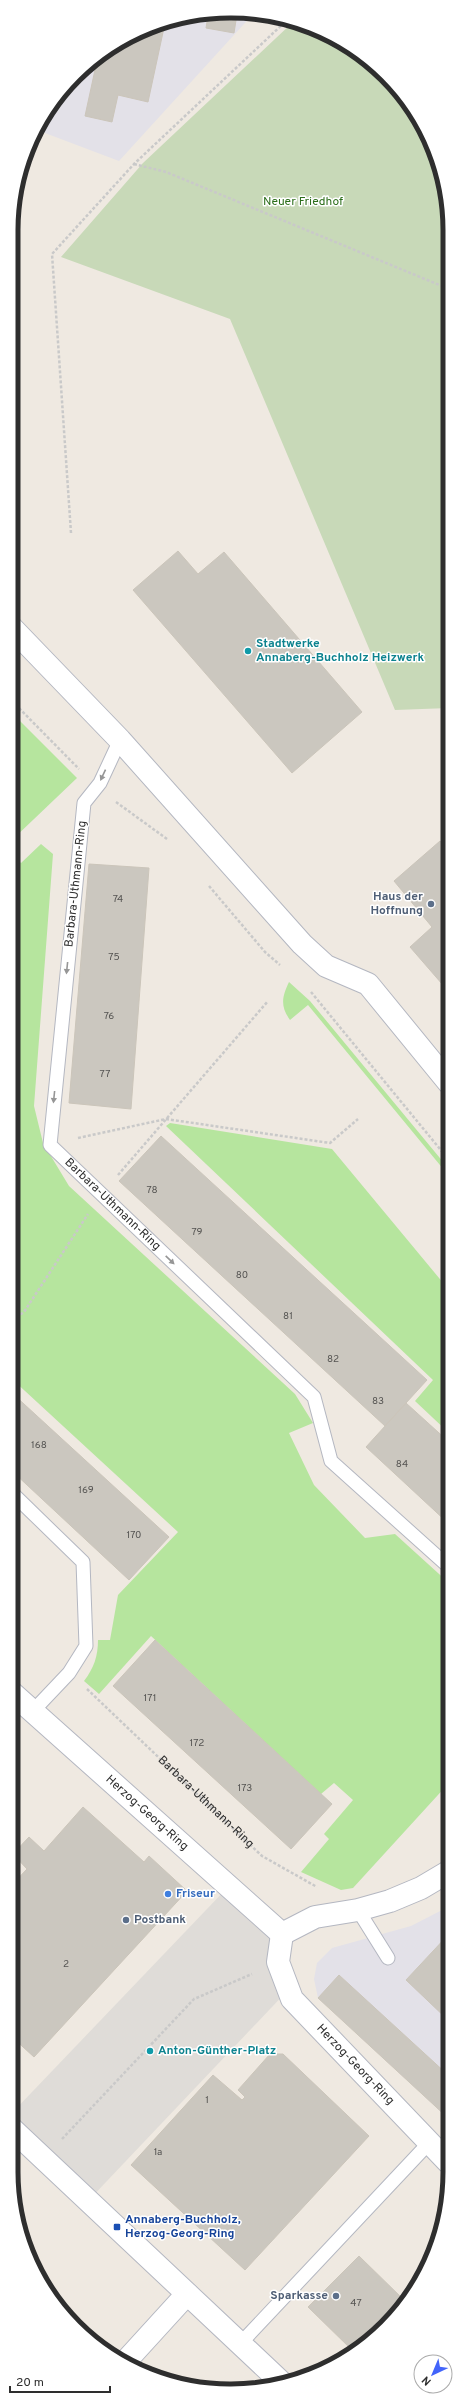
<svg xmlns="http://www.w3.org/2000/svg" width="461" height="2402" viewBox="0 0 461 2402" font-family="Overpass,sans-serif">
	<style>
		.industrial { fill: #e3e1e8 }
		.green { fill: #b6e59e }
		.cemetery { fill: #c8d9b8 }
		.plaza { fill: #dfdcd8 }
		.building { fill: #cbc7bf; stroke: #cbc5ba }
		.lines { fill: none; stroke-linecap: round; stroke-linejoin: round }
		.service-casing { stroke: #b4b7c1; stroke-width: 15 }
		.minor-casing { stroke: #b4b7c1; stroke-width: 24 }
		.path { stroke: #c9c9c9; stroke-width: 2.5; stroke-dasharray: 3 2; stroke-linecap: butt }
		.service { stroke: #fff; stroke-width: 13 }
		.minor { stroke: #fff; stroke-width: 22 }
		.oneway { fill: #969696 }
		.culture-dot { fill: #0f9aa8; stroke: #fff; stroke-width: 1.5 }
		.service-dot { fill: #5c6f8a; stroke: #fff; stroke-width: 1.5 }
		.shop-dot { fill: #3f7fe0; stroke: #fff; stroke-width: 1.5 }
		.transit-dot { fill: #1a4fb4; stroke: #fff; stroke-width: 1.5 }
		.labels { text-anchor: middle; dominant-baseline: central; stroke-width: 3; stroke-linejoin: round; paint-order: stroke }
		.number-label { font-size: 10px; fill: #555452 }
		.park-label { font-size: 12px; fill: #2c6e1b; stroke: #fff }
		.culture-label { font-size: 12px; font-weight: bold; fill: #0d838f; stroke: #fff; text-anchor: start }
		.street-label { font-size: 12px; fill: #2e2e2e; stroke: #fff }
		.service-label { font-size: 12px; font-weight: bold; fill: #4e5e75; stroke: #fff; text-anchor: end }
		.shop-label { font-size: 12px; font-weight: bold; fill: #366cbe; stroke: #fff; text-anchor: start }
		.transit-label { font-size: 12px; font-weight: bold; fill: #164399; stroke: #fff; text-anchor: start }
		.rim { fill: none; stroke: #2e2e2e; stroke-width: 5 }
	</style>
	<rect width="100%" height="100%" fill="#efe9e1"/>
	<path class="industrial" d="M 254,13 L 119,161 L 37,130 L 40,121 L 97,56 L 173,19 Z
		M 448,1907 L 448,2118 L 318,1998 L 314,1979 L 317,1963 L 332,1948 L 411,1926 Z"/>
	<path class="green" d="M 12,713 L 77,778 L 12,840 Z
		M 41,844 L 53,854 L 34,1106 L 43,1143 L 69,1186 L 295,1394 L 313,1423 L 289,1433 L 314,1485 L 365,1538 L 395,1534 L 449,1583 L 448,1784 L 353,1888 L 341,1890 L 301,1872 L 329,1839 L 324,1834 L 353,1800 L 334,1783 L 321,1794 L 151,1636 L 99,1694 L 84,1681 C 94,1668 98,1656 98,1640 L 110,1640 L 118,1595 L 178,1532 L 12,1379 L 12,855 L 21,863 Z
		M 289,982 L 310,1001 L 449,1169 L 449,1176 L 308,1005 L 290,1020 C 280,1006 282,997 289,982 Z
		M 170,1123 L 332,1149 L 449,1290 L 449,1433 L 415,1401 L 433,1380 L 166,1126 Z"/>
	<path class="cemetery" d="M 292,23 L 327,34 L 386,75 L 427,134 L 450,216 L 449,708 L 395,710 L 230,319 L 61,257 L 143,163 Z"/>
	<path class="plaza" d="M 228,1887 L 282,1934 L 289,1989 L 88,2201 L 11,2128 L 11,2114 Z"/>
	<path class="building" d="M 237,14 L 234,33 L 206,28 L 208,16 Z
		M 165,23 L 148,102 L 118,95 L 112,122 L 85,116 L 98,56 Z
		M 178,551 L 198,574 L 224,552 L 362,712 L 292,773 L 133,590 Z
		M 440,841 L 449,851 L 449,992 L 410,947 L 432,927 L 394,881 Z
		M 89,864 L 149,868 L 131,1109 L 69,1103 Z
		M 161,1136 L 427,1380 L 385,1426 L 119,1181 Z
		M 12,1393 L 169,1537 L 129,1580 L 12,1471 Z
		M 406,1403 L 449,1442 L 449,1524 L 366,1447 Z
		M 155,1640 L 332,1804 L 291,1849 L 113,1686 Z
		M 83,1807 L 144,1862 L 149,1856 L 187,1891 L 34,2057 L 11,2036 L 11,1886 L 27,1869 L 13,1854 L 29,1837 L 44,1851 Z
		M 448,1935 L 448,2020 L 406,1980 Z
		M 339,1975 L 448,2075 L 448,2118 L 318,1998 Z
		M 270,2054 L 283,2054 L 369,2136 L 245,2270 L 131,2165 L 213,2075 L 242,2100 L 245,2097 L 238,2090 Z
		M 359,2256 L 404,2300 L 375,2337 L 352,2350 L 308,2307 Z"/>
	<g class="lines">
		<defs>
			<g id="service">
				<path id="s2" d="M 120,740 L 100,783 L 84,803 L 50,1145 L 314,1397 L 331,1461 L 449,1567"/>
				<path d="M 12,1493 L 83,1562 L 86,1646 L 69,1673 L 33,1711"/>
				<path d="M 358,1910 L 388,1958"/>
				<path d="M 240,2344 L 428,2144"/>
			</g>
			<g id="minor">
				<path d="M 12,628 L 120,740 L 302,944 L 326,966 L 368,984 L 449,1083"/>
				<path id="s3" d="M 11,1692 L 282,1934"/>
				<path id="s4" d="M 282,1934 L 278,1962 L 292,1999 L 448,2162"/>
				<path d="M 282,1934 L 315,1917 L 358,1910 L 390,1901 L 421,1888 L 448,1872"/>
				<path d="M 11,2128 L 281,2382"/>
				<path d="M 125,2362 L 187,2294"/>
			</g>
		</defs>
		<use href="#service" class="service-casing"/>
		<use href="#minor" class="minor-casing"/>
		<g class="path">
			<path d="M 134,164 L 166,172 L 449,289"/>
			<path d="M 71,533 L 52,254 L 134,164 L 286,21"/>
			<path d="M 12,701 L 79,769"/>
			<path d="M 116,802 L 167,839"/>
			<path d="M 209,886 L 265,952 L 280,965"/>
			<path d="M 311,992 L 449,1160"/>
			<path d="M 78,1138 L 166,1119 L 330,1143 L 358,1119"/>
			<path d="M 118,1175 L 268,1001"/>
			<path d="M 12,1320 L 24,1312 L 88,1214"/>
			<path id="s1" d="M 87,1689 L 262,1856 L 317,1887"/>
			<path d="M 62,2139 L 194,1999 L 252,1974"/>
		</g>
		<use href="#service" class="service"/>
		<use href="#minor" class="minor"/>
	</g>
	<defs><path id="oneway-solid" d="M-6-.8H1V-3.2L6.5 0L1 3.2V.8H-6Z"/></defs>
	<g class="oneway">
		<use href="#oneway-solid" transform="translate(103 775) rotate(115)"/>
		<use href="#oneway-solid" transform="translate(67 968) rotate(96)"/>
		<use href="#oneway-solid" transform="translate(54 1097) rotate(96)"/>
		<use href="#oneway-solid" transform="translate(170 1260) rotate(44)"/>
	</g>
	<g class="culture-dot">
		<circle cx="248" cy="651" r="4"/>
		<circle cx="150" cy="2051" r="4"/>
	</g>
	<g class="service-dot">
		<circle cx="431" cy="904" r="4"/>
		<circle cx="126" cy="1920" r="4"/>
		<circle cx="336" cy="2296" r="4"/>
	</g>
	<circle class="shop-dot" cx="168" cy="1894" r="4"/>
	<rect class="transit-dot" x="113" y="2223" width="8" height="8" rx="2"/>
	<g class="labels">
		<g class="number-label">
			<text x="118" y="899">74</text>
			<text x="114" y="957">75</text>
			<text x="109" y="1016">76</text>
			<text x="105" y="1074">77</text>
			<text x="152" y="1190">78</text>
			<text x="197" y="1232">79</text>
			<text x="242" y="1275">80</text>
			<text x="288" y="1316">81</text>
			<text x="333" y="1359">82</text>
			<text x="378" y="1401">83</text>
			<text x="39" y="1445">168</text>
			<text x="402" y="1464">84</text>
			<text x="86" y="1490">169</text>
			<text x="134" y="1535">170</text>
			<text x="150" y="1698">171</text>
			<text x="197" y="1743">172</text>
			<text x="245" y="1788">173</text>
			<text x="66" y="1964">2</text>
			<text x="207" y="2100">1</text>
			<text x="158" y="2152">1a</text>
			<text x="356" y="2303">47</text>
		</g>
		<g class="park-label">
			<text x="303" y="202">Neuer Friedhof</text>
		</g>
		<g class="culture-label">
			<text x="256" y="644">Stadtwerke<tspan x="256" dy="14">Annaberg-Buchholz Heizwerk</tspan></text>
			<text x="158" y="2051">Anton-Günther-Platz</text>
		</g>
		<g class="street-label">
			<text transform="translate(76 884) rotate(-84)">Barbara-Uthmann-Ring</text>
			<text stroke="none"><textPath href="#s2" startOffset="503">Barbara-Uthmann-Ring</textPath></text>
			<text stroke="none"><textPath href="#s1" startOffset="164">Barbara-Uthmann-Ring</textPath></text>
			<text stroke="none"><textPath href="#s3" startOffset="182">Herzog-Georg-Ring</textPath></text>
			<text stroke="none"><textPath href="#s4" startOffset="159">Herzog-Georg-Ring</textPath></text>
		</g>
		<g class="service-label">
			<text x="423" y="897">Haus der<tspan x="423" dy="14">Hoffnung</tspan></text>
			<text x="134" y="1920" text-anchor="start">Postbank</text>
			<text x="328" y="2296">Sparkasse</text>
		</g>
		<g class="shop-label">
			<text x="176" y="1894">Friseur</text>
		</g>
		<g class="transit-label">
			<text x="125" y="2220">Annaberg-Buchholz,<tspan x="125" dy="14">Herzog-Georg-Ring</tspan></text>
		</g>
	</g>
	<path d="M0 0H461V2402H0ZM230 18H231A212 212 0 0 1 443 230V2172A212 212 0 0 1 231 2384H230A212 212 0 0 1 18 2172V230A212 212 0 0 1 230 18Z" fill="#fff" fill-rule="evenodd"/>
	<path class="rim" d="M230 18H231A212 212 0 0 1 443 230V2172A212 212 0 0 1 231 2384H230A212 212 0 0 1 18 2172V230A212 212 0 0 1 230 18Z"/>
	<g transform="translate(433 2374) rotate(224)"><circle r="19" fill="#ffffff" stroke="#ababab"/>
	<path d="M0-3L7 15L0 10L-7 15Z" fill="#4264fb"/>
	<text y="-6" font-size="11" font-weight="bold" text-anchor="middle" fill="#2e2e2e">N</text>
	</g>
	<path d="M10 2386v6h100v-6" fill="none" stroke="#2e2e2e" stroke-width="2"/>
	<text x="16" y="2386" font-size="12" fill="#2e2e2e" stroke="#ffffff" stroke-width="3" paint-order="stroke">20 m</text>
</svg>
